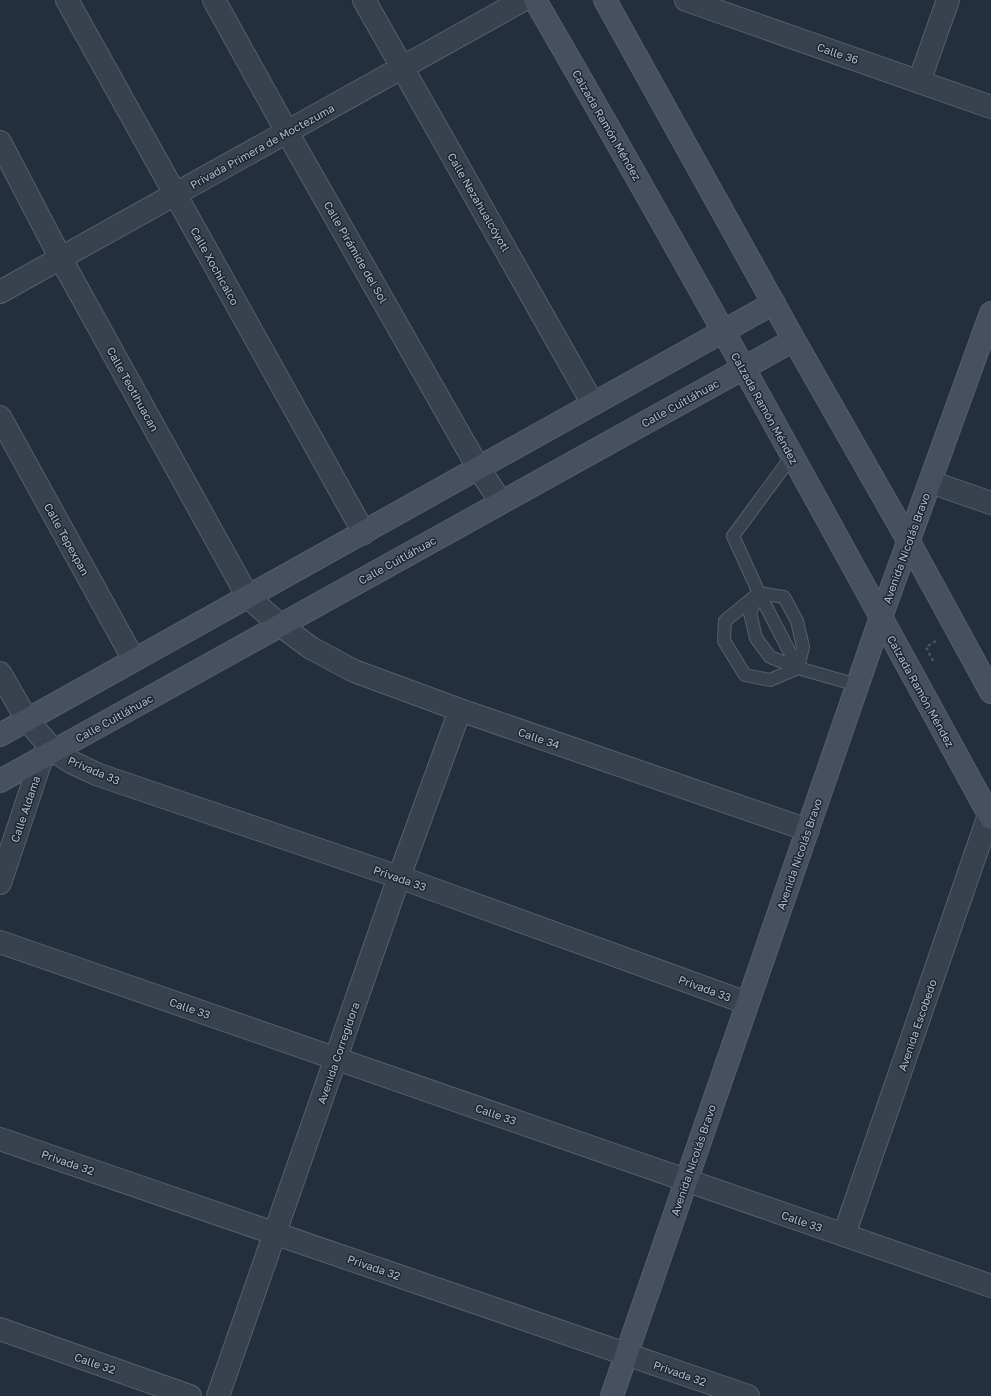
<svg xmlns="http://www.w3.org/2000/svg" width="991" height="1396" viewBox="0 0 991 1396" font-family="'Golos Text',sans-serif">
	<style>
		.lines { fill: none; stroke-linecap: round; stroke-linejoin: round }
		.lane-casing { stroke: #565f6c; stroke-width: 14 }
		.street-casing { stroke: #565f6c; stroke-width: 24 }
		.secondary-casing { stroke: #565f6c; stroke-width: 24 }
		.path { stroke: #44595c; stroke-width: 2.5; stroke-dasharray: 3 3; stroke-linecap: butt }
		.lane { stroke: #38414e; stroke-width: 12 }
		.street { stroke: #38414e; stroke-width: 22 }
		.secondary { stroke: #465061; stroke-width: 22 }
		.labels { text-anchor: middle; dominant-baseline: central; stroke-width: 3; stroke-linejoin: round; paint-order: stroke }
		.street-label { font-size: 11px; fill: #b4bcc9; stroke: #1d2633 }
	</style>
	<rect width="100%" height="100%" fill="#242f3e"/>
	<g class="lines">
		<defs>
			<path id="lane" d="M 792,456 L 733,536 L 759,593 L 798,668 L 857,685
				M 759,593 L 784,597 L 797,621 L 803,647 L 798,668 L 770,680 L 745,675 L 724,641 L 725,621 Z
				M 758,595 L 750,613 L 756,638 L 770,657 L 798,668"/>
			<path id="street" d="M 67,0 L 364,533
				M 214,0 L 287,132 L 479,469 L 501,502
				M 364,0 L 593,404
				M 686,0 L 991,107
				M 919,82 L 948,0
				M 0,142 L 61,259 L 248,597 L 280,625 L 311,648 L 354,671 L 460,710 L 808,830
				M 0,292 L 523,0
				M 0,417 L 134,660
				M 930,482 L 991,503
				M 0,673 L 27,720 L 54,751 L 71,762 L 99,775 L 399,877 L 747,1003
				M 0,883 L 42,757
				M 0,942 L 991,1286
				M 0,1139 L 748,1396
				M 844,1235 L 989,815
				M 0,1329 L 190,1396
				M 218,1396 L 399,877 L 460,710"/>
			<path id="secondary" d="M 535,0 C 692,270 841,544 991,818
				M 605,0 L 794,340 L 908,540 L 991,692
				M 0,735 L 774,303
				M 0,781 L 794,340
				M 612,1396 L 881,617 L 991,313"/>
		</defs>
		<use href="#lane" class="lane-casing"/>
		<use href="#street" class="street-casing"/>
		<use href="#secondary" class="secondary-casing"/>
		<path class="path" d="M 933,661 L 926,647 L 936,641"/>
		<use href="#lane" class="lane"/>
		<use href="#street" class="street"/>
		<use href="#secondary" class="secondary"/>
	</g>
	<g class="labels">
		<g class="street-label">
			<text transform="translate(838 53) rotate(19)">Calle 36</text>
			<text transform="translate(607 125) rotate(60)">Calzada Ramón Méndez</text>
			<text transform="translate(262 146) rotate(-29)">Privada Primera de Moctezuma</text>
			<text transform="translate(479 202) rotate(60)">Calle Nezahualcóyotl</text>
			<text transform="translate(356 252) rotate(60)">Calle Pirámide del Sol</text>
			<text transform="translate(215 266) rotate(61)">Calle Xochicalco</text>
			<text transform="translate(133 389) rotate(61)">Calle Teotihuacan</text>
			<text transform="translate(680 403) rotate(-29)">Calle Cuitláhuac</text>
			<text transform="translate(765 408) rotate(61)">Calzada Ramón Méndez</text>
			<text transform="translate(67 539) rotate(61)">Calle Tepexpan</text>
			<text transform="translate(906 548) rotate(-70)">Avenida Nicolás Bravo</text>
			<text transform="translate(397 560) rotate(-29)">Calle Cuitláhuac</text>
			<text transform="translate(921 691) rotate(61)">Calzada Ramón Méndez</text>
			<text transform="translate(114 718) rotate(-29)">Calle Cuitláhuac</text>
			<text transform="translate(539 738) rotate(19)">Calle 34</text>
			<text transform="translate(94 770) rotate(23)">Privada 33</text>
			<text transform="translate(25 809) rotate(-71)">Calle Aldama</text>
			<text transform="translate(799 854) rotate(-71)">Avenida Nicolás Bravo</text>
			<text transform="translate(400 878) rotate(19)">Privada 33</text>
			<text transform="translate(705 988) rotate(20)">Privada 33</text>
			<text transform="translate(190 1008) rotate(19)">Calle 33</text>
			<text transform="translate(917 1025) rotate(-71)">Avenida Escobedo</text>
			<text transform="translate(338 1053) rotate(-71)">Avenida Corregidora</text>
			<text transform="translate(496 1114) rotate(19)">Calle 33</text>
			<text transform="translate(693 1160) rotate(-71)">Avenida Nicolás Bravo</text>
			<text transform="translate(68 1162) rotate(19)">Privada 32</text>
			<text transform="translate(802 1221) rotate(19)">Calle 33</text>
			<text transform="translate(374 1267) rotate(19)">Privada 32</text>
			<text transform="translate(95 1363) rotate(19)">Calle 32</text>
			<text transform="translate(680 1373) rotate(19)">Privada 32</text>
		</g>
	</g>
</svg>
